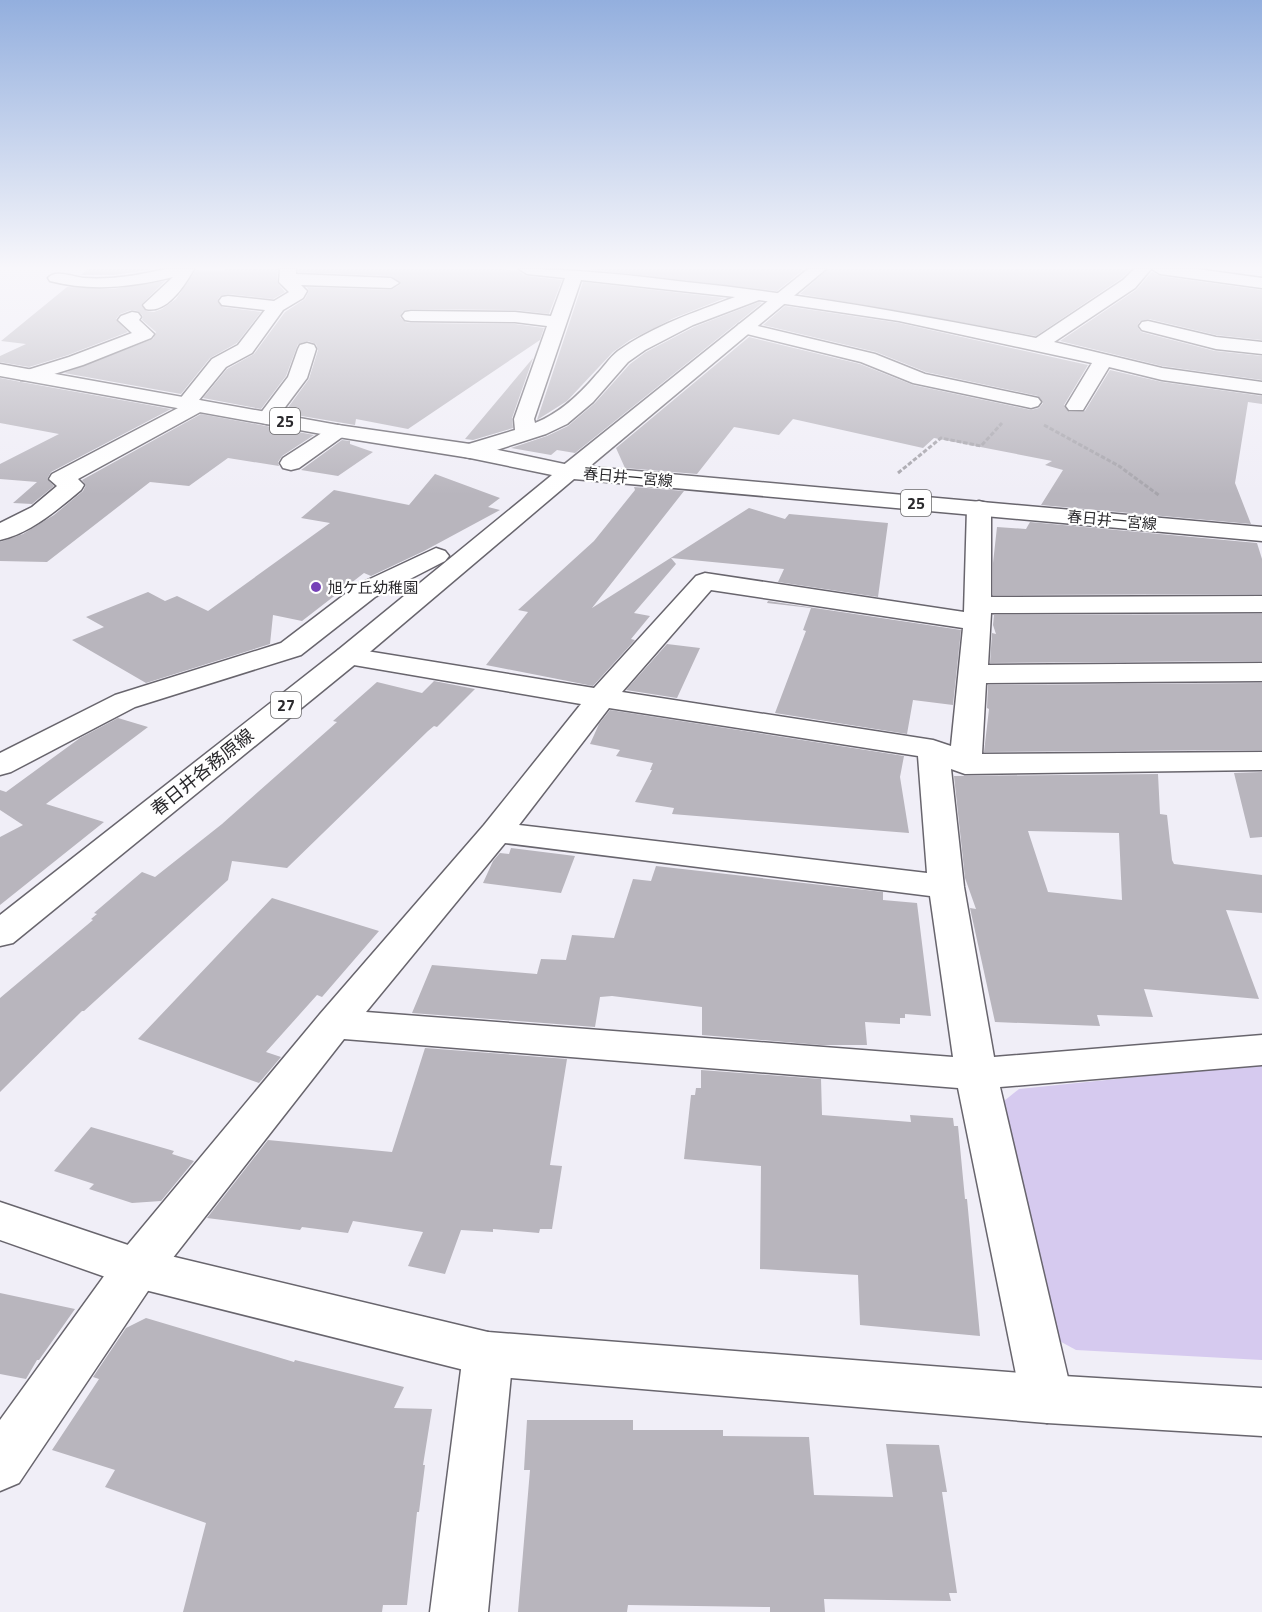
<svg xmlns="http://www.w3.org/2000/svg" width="1262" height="1612" viewBox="0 0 1262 1612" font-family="'Titillium Web','Noto Sans JP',sans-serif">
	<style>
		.green { fill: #d6caef }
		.building { fill: #b8b5bd; fill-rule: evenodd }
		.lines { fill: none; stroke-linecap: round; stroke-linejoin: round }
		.minor-casing { stroke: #68656d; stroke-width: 3 }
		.tertiary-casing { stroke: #68656d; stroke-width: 3 }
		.primary-casing { stroke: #68656d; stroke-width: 3 }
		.path { stroke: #a6a4ab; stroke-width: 3; stroke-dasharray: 4.5 2; stroke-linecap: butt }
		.minor { fill: #fff; fill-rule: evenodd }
		.tertiary { fill: #fff; fill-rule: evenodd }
		.primary { fill: #fff; fill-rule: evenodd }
		.poi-dot { fill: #7641b8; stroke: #fff; stroke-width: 2 }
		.labels { text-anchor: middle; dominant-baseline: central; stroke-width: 4.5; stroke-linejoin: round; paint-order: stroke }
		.far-street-label { font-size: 15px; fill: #2a292c; stroke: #fff }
		.far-poi-label { font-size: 15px; fill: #2a292c; stroke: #fff; text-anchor: start }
		.shield { fill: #fff; stroke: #6a696b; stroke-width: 1.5 }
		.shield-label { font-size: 16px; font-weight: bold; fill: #2a292c }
		.street-label { font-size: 18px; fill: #2a292c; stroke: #fff }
	</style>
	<rect width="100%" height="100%" fill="#f0eef7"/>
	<path class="green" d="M 1262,1064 L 1262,1360 L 1076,1350 L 1054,1338 L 1004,1101 L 1019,1089 Z"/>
	<path class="building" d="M 88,269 L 154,269 L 115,275 L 81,275 Z
		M 225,269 L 278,269 L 277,282 L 285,292 L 273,299 L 228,294 L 220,296 L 217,301 L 222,307 L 261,312 L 237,343 L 210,358 L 181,394 L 64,373 L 153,339 L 156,332 L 142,320 L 143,316 L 138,311 L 131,310 L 120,314 L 116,319 L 128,332 L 68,355 L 29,367 L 0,362 L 0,356 L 26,344 L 1,341 L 67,287 L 112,289 L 165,281 L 141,305 L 146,311 L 154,312 L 162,309 L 176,299 L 196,270 L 222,271 Z
		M 298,269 L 503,269 L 518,271 L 527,276 L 562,280 L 549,314 L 515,310 L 411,309 L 403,311 L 400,317 L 405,322 L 411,323 L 515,324 L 544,328 L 540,340 L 408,429 L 356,419 L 355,425 L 284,413 L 309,379 L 318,350 L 316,344 L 308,341 L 298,344 L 286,376 L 261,409 L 203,398 L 227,369 L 254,354 L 285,312 L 305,299 L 309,291 L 307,287 L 391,290 L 401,284 L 391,276 L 298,272 Z
		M 587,269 L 804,269 L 777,291 Z
		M 828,269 L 1131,269 L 1122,278 L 1036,336 L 800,294 Z
		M 1152,272 L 1160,276 L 1262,290 L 1262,340 L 1216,335 L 1149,319 L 1140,321 L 1137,326 L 1141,332 L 1215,351 L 1262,356 L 1262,380 L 1162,366 L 1060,341 L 1136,290 Z
		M 583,282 L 725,298 L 674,318 L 630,340 L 613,352 L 567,401 L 537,420 Z
		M 759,302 L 762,303 L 575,453 L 557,450 L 551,455 L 511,448 L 547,436 L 568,426 L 595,403 L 630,364 L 646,352 L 694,327 Z
		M 785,306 L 899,323 L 1088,365 L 1064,405 L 1069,412 L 1085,411 L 1110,370 L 1162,382 L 1262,396 L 1262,404 L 1248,402 L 1235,483 L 1251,524 L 1041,505 L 1063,470 L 1045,465 L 1052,461 L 934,438 L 923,448 L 793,419 L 779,435 L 734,427 L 697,474 L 625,468 L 616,448 L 749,337 L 860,364 L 913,385 L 1031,410 L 1039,408 L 1043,403 L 1038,396 L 926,372 L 876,352 L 763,325 Z
		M 533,358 L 512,418 L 513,428 L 473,440 L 465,439 Z
		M 0,378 L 21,382 L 171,409 L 51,472 L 47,479 L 54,486 L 32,504 L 13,503 L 37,482 L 0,479 L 0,464 L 59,434 L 0,423 Z
		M 201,414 L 314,435 L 282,456 L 278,462 L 279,466 L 228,458 L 189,486 L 150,482 L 47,562 L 0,561 L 0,542 L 23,534 L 54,515 L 83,491 L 86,485 L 82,480 Z
		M 342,440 L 350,441 L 350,444 L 373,452 L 338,476 L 301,470 Z
		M 435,474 L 500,498 L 488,507 L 500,510 L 424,551 L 371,576 L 364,573 L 302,621 L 273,615 L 270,644 L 146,683 L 72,640 L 104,627 L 86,617 L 148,592 L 165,601 L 177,596 L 208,611 L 330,523 L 301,518 L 334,490 L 409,505 Z
		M 634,487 L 684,491 L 592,608 L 749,508 L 785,519 L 789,514 L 888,523 L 878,597 L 778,582 L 784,569 L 671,558 L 676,564 L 634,613 L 650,616 L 631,639 L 635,640 L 593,686 L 486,665 L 528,612 L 518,610 L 594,541 L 635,490 Z
		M 1030,522 L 1257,543 L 1262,559 L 1262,594 L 993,595 L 993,563 L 997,527 L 1026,529 Z
		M 768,601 L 961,630 L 953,705 L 913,700 L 907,734 L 775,713 L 806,631 L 803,630 L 811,608 L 767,603 Z
		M 1262,614 L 1262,661 L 990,663 L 992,633 L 996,634 L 993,625 L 994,615 Z
		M 667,644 L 700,648 L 677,698 L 626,690 Z
		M 434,681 L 475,689 L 437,727 L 434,726 L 428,731 L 287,868 L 232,861 L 228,880 L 84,1011 L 82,1011 L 0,1092 L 0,998 L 93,920 L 91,919 L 97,914 L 94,913 L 142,872 L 155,877 L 222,824 L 337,722 L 333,721 L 377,682 L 422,693 Z
		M 1262,683 L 1262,750 L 984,752 L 989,709 L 987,708 L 988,685 Z
		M 610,710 L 904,756 L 900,777 L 909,833 L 672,814 L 674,808 L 635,802 L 652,770 L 650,770 L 653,763 L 616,756 L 620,750 L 590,744 L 599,724 Z
		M 118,718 L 148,727 L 46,804 L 104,822 L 0,905 L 0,837 L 23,825 L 0,810 L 0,790 L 6,792 L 80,738 Z
		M 1262,772 L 1262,837 L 1250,838 L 1234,773 Z
		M 1158,774 L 1160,814 L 1167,815 L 1172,860 L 1174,864 L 1262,875 L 1262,913 L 1226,910 L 1259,999 L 1144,989 L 1153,1017 L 1097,1015 L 1100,1026 L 995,1022 L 970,908 L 976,909 L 965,878 L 954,776 ZM 1028,831 L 1119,833 L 1122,900 L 1048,892 Z
		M 511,848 L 575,856 L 561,893 L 483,883 L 493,861 L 500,853 L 509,854 Z
		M 656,866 L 883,892 L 883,900 L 917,903 L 931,1016 L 905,1014 L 905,1018 L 900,1018 L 900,1024 L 865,1022 L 867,1045 L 820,1045 L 702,1035 L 702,1007 L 612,996 L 600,997 L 595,1027 L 412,1013 L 432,965 L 537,974 L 541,959 L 566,960 L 572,935 L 614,938 L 633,879 L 651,881 Z
		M 272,898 L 379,931 L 322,997 L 317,995 L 266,1052 L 281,1057 L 259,1083 L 138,1039 Z
		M 425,1048 L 567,1059 L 550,1165 L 562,1166 L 552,1229 L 540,1229 L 539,1233 L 493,1229 L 493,1232 L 461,1230 L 445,1274 L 408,1266 L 423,1232 L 353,1221 L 348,1233 L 302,1227 L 300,1230 L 207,1218 L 268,1140 L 392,1152 Z
		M 701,1070 L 821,1079 L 822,1115 L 911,1122 L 910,1115 L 953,1118 L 954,1126 L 958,1126 L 965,1199 L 967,1199 L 980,1336 L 860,1325 L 858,1275 L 760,1269 L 761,1166 L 684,1159 L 691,1095 L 695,1095 L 696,1088 L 701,1088 Z
		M 91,1127 L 174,1151 L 172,1154 L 194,1161 L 161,1201 L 132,1203 L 89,1189 L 94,1184 L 54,1171 Z
		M 0,1293 L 75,1309 L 39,1360 L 37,1360 L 26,1379 L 0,1374 Z
		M 146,1318 L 294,1362 L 295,1360 L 404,1387 L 394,1408 L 432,1409 L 423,1465 L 425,1465 L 419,1512 L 417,1512 L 407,1605 L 383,1605 L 382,1612 L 183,1612 L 206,1523 L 105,1487 L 115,1470 L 52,1450 L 99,1379 L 93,1377 L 126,1328 Z
		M 527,1420 L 633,1420 L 633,1430 L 723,1430 L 723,1436 L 809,1437 L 814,1495 L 893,1497 L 886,1444 L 939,1445 L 947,1492 L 942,1492 L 957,1593 L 949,1593 L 951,1601 L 824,1599 L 825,1612 L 770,1612 L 770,1607 L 628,1605 L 627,1612 L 518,1612 L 530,1470 L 524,1470 Z"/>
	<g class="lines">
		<defs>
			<path id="minor" d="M 166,269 L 194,269 C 185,285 167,314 146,309 L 143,305 L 173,277 C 132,287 92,292 50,281 L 48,278 C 55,269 73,277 84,278 C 112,280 139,275 166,269 Z
				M 280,269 L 296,269 L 296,274 L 391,278 L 399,283 L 391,288 L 301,285 L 307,291 L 303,298 L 283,310 L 252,353 L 226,367 L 199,400 L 204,402 L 207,406 L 204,410 L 78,479 L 84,485 L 81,490 C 57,510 31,533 0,540 L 0,523 L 32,507 L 57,486 L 49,479 L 52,474 L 178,408 L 176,404 L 179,400 L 212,359 L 238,345 L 265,310 L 222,305 L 219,301 L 222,297 L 228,296 L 274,301 L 289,292 L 279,282 Z
				M 519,269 C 575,269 630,275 686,282 C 804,294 920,315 1036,338 L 1123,280 L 1134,269 L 1151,269 L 1135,288 L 1054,342 L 1162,368 L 1262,382 L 1262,394 L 1162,380 L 1109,367 L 1083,410 L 1069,410 L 1066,406 L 1092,363 L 899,321 L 759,300 L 693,325 L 645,350 L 628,362 L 593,402 L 567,424 L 546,434 L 478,456 L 470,458 L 462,456 L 459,451 L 462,446 L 515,430 L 514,419 L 547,326 L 515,322 L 411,321 L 405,320 L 402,316 L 405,312 L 411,311 L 515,312 L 551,316 L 565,278 L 527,274 ZM 581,280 L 735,297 C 695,312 653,326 618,351 C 609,358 604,367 596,375 C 579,395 560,413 535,423 L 534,419 Z
				M 1152,269 L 1197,269 L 1262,278 L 1262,288 L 1160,274 Z
				M 132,312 L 138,313 L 141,317 L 139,320 L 154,334 L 151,338 L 83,365 L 35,380 L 21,380 L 18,376 L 21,372 L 69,357 L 132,333 L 118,320 L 121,316 Z
				M 1148,321 L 1216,337 L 1262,342 L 1262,354 L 1216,349 L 1142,330 L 1139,326 L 1142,322 Z
				M 745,323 L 875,354 L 925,374 L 1038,398 L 1041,402 L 1038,406 L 1031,408 L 913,383 L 861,362 L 739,332 L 736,328 L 739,324 Z
				M 307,343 L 314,345 L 316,349 L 307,378 L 274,422 L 267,424 L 260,422 L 257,418 L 288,377 L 298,349 L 300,345 Z
				M 338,425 L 345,427 L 349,431 L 345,435 L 299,468 L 291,470 L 283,468 L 280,463 L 283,458 L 331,427 Z
				M 979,501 L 987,503 L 991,508 L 991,597 L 1262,596 L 1262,612 L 991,613 L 988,665 L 1262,663 L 1262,681 L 986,683 L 982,754 L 1262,752 L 1262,770 L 965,774 L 951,769 L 964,887 L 994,1057 L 1262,1035 L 1262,1065 L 1000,1087 L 1073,1399 L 1065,1416 L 1047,1423 L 1029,1416 L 1021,1399 L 958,1088 L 344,1039 L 154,1282 L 19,1483 L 0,1491 L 0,1420 L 120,1254 L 320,1014 L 484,825 L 581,704 L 348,664 L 338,662 L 334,656 L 338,650 L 348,648 L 594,688 L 696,576 L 705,573 L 964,612 L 967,508 L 971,503 ZM 711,590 L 963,628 L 951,746 L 933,740 L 622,692 ZM 609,708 L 918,756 L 927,873 L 519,825 ZM 505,843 L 930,896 L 953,1057 L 366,1012 Z
				M 436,548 L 445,551 L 449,556 L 445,561 L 375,597 L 301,655 L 135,707 L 11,772 L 0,775 L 0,753 L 115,695 L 281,643 L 357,585 Z
				M 488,1332 L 506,1338 L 513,1354 L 488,1612 L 430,1612 L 463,1354 L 470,1338 Z"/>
			<path id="tertiary" d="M 808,269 L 826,269 L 577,477 L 569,479 L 561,477 L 558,472 L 561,467 Z
				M 0,1202 L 137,1248 L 488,1332 L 1047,1375 L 1262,1388 L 1262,1436 L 1047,1423 L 488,1376 L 137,1288 L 0,1240 Z"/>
			<path id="primary" d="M 0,364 L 338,425 L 470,444 L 569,465 L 1262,527 L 1262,541 L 574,479 L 358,662 L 13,943 L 0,946 L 0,915 L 338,650 L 552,475 L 470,458 L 338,437 L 0,376 Z"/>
		</defs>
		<use href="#minor" class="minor-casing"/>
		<use href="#tertiary" class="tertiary-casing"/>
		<use href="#primary" class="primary-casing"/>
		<path class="path" d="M 1044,425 L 1119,466 L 1160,496
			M 898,473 L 941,438 L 981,446 L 1002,423"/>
		<use href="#minor" class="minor"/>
		<use href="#tertiary" class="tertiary"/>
		<use href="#primary" class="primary"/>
	</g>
	<linearGradient id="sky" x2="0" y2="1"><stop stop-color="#93afde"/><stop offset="0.54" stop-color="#f8f7fb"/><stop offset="1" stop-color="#f8f7fb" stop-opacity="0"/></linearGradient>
	<rect width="1262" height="495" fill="url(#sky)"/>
	<circle class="poi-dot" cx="316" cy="587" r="6"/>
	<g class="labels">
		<g class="far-street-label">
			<text transform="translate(628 477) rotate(5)">春日井一宮線</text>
			<text transform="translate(1112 520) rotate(5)">春日井一宮線</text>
		</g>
		<g class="far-poi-label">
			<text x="328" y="587">旭ケ丘幼稚園</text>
		</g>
		<g class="shield">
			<rect x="270" y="408" width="30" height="26" rx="4.5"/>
			<rect x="901" y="490" width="30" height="26" rx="4.5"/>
			<rect x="271" y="692" width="30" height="26" rx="4.5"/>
		</g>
		<g class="shield-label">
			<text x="285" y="421">25</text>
			<text x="916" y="503">25</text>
			<text x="286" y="705">27</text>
		</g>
		<g class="street-label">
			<text transform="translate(202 772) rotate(-39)">春日井各務原線</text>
		</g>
	</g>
</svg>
